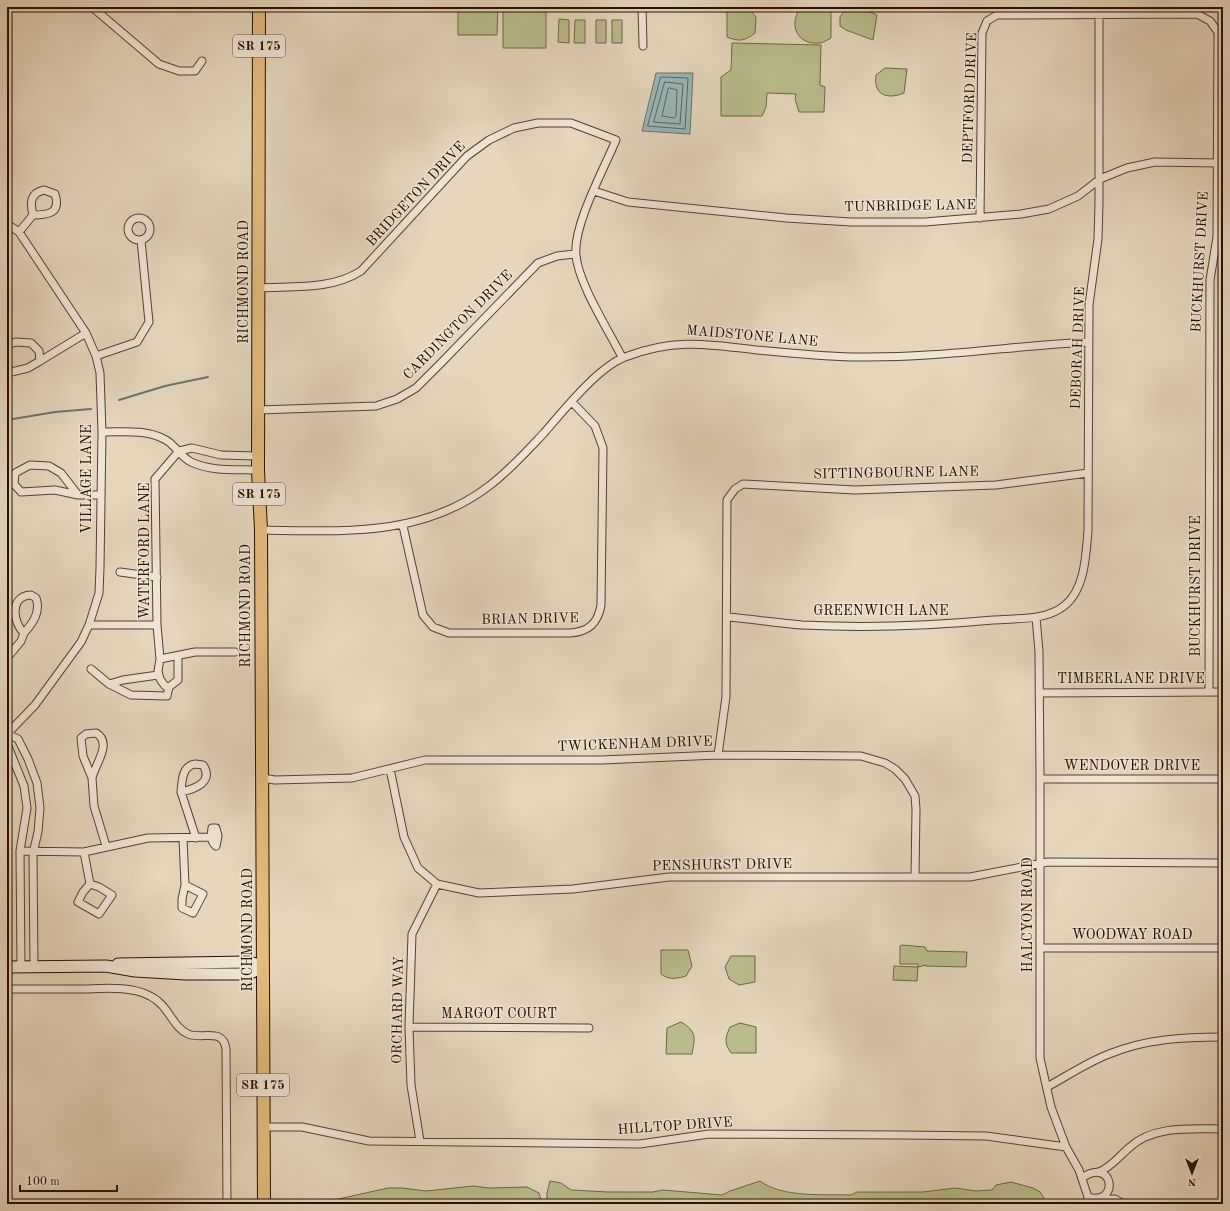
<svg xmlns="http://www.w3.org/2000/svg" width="1230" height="1211" viewBox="0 0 1230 1211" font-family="'Old Standard TT',serif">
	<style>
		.green { fill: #babc8d; stroke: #716546 }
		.water { fill: #98b7b8; stroke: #6b736e }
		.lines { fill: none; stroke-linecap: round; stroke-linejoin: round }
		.shore { stroke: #60625c; stroke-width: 1 }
		.stream { stroke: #6b736e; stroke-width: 2 }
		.street-casing { stroke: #57402f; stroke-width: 9 }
		.secondary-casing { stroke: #280e00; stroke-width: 13 }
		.primary-casing { stroke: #280e00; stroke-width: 14 }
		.street { stroke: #eee4d3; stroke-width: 7 }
		.secondary { stroke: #eee4d3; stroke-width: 11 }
		.primary { stroke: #e2bb7e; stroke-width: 12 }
		.labels { text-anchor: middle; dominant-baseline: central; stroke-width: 3; stroke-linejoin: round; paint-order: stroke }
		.shield { fill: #eee4d3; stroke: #634e3f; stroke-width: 1 }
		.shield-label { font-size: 13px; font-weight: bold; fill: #280e00 }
		.street-label { font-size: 14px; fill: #280e00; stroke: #eee4d3 }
	</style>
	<rect width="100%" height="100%" fill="#e5d6bc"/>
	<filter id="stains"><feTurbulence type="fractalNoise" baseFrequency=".005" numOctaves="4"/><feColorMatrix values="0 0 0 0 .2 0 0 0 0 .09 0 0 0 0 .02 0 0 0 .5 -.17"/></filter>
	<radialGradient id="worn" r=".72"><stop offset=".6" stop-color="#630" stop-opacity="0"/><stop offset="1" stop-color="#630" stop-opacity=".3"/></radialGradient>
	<path class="green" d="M 458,7 L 498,7 L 497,35 L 458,35 Z
		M 503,7 L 546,7 L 546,48 L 503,48 Z
		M 847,7 L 861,8 L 877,15 L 873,40 L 846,30 L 840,26 L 840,17 Z
		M 727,10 L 750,10 L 756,17 L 755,33 C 745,41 739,42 727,37 Z
		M 799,10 L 831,10 L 831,38 C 827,40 823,43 819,43 C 798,45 789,26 799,10 Z
		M 559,19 L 569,20 L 569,43 L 558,42 Z
		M 575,20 L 585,20 L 585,43 L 574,43 Z
		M 596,20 L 606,20 L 606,43 L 596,43 Z
		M 612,20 L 622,20 L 622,43 L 612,43 Z
		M 732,43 L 821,45 L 820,85 L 825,87 L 824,112 L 799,112 L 795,99 L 796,94 L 767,93 L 766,107 L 762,116 L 721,116 L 721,77 L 731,70 Z
		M 885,68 L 907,69 L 904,93 C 887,100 873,95 876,75 Z
		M 902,945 L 925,947 L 927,951 L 967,952 L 966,967 L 926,966 L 926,965 L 918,967 L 917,981 L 893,980 L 894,966 L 918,967 L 918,964 L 900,964 L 900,946 Z
		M 661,950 L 688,950 L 692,966 L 686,976 C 676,979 669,980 661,974 Z
		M 731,956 L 755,956 L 755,982 L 739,985 L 729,979 L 725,967 Z
		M 681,1022 C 697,1031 695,1038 692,1054 L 666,1054 L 667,1028 Z
		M 740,1023 L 756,1027 L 756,1053 L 731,1053 C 724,1043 725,1038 730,1027 Z
		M 550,1181 L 561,1183 L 571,1190 L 608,1192 L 653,1192 L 663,1190 L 722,1195 L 730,1191 L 760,1181 C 783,1198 823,1194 851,1195 L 857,1192 L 923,1192 L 955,1188 L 976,1191 L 992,1190 L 996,1185 L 1011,1182 L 1033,1188 L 1040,1192 L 1048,1204 L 547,1204 L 547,1193 Z
		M 473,1186 L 489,1188 L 527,1187 L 539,1193 L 542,1204 L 316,1204 L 388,1188 L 402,1188 L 426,1191 Z"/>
	<path class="water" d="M 656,73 L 693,73 L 690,134 L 642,131 Z"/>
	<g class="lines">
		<path class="shore" d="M 661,77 L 688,78 L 685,129 L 648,126 Z
			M 665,82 L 683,84 L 680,124 L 654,122 Z
			M 670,88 L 677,90 L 676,116 L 674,118 L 662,116 L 668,89 Z"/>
		<path class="stream" d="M 119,400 L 165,386 L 208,377
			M 7,420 L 55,412 L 91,409"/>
		<defs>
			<path id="street" d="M 92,7 L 159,64 L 179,71 L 195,71 L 202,61
				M 642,7 L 643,46
				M 44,190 L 55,194 C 61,213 49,215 33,215 C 30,203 30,193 44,190 Z
				M 594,191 L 628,202 L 786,218 L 851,222 L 925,222 L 1021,214 L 1049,209 L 1078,196 L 1100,179 L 1127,168 L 1155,162 L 1217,163
				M128 229a11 11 0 1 1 22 0a11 11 0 1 1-22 0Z
				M 980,218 L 982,33 L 987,21 L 997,15 L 1197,14 L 1210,21 L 1218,32 L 1217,237 L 1210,280 L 1209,692
				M 7,224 L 19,232 L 86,333 L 96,356 L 100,373 L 102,432 L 100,568 L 99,593 L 89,625 L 81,642 L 35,705 L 7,734
				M 19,232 L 33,215
				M 259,288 C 294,286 331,290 361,271 L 467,156 L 489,140 L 514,128 L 538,123 L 571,123 L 616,140 C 604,169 573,225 576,255 C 578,283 609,331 622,357
				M 7,345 L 16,342 L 31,343 L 39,351 L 40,361 L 28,368 L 7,373
				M 96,356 L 137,342 L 149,322 L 141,240
				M 40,361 L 86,333
				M 259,410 L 376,406 L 397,399 L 416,388 L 441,363 L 538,263 L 557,256 L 575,254
				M 102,432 C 123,432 146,429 166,440 C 175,445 181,457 191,462 C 213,472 235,469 258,470
				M 179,451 L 192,448 L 221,455 L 259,456
				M 30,465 L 49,466 L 61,473 L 78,495 L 55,490 L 21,492 L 14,484 L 15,473 Z
				M 78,495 L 101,495
				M 403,526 L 423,615 L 433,627 L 449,633 L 570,633 C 588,632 598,624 601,605 L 603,448 L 595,426 L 572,402
				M 261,530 C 341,531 421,538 489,486 C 509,471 526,452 544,433 C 563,411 598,367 625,357 C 673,338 708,344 757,350 C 791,353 826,357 860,357 C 937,358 1012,346 1088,342
				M 120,572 L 157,577
				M 31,595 L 36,598 C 41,612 33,623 24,633 C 13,623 9,596 31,595 Z
				M 727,617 C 752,619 777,623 802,625 C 866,628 930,626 993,620 C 1016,618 1045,621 1064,606 C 1085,590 1086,555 1088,530 L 1089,305 L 1098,239 L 1099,202 L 1099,7
				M 1036,617 L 1039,652 L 1040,779 L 1040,1058 L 1051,1107 L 1066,1147 L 1079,1170 L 1088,1197 L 1088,1204
				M 89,625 L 157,625
				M 7,658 L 21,641 L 24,633
				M 160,659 L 195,652 L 235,652
				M 91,669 L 109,684 L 131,695 L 167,696 L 169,687 L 178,680 L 178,656
				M 109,684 L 123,680 L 158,675
				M 169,687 L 165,686 L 160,679 L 158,671 L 160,659 L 157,625 L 155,479 L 179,451
				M 1039,693 L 1223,692
				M 96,733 C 113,743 95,764 92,778 L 83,756 L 81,738 L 86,734 Z
				M 7,734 L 18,739 L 28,759 L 37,783 L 40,808 L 38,832 L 33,853 L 34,967
				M 7,744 L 24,786 L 27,808 L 20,851 L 21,967
				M 718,755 L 726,697 L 727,500 L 735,489 L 743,484 L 855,490 L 996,485 L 1088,473
				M 195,764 L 203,765 C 214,782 195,789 181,792 C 182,781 182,766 195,764 Z
				M 390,769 L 404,837 L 418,868 L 437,884 L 479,893 L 573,889 L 669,877 L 970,877 L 1048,862 L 1223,863
				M 92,778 L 94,806 L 106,846
				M 262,778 L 275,780 L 352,778 L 425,760 L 602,760 L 718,755 L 861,756 L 885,763 L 895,769 L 905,779 L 915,796 L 916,809 L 915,877
				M 1040,779 L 1223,779
				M 181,792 L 196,838
				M 212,828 L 216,828 L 218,836 L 216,846 C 210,841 211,835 212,828 Z
				M 183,838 L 185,885
				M 20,851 L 84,852 L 148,838 L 211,837
				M 84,852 L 90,884
				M 90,884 L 99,887 L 112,895 L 99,914 L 78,902 L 83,892 Z
				M 185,885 L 203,894 L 193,913 L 182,908 L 182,899 Z
				M 1041,948 L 1223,948
				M 7,989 C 30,989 54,989 77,989 C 101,989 129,985 150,996 C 169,1005 172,1027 188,1034 C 202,1040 223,1027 226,1049 L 227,1204
				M 409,1027 L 589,1028
				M 1047,1087 C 1067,1076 1088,1062 1109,1054 C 1146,1039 1183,1037 1223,1037
				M 263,1127 L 302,1127 L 369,1141 L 640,1144 L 709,1134 L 901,1135 L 986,1136 L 1066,1147
				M 420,1141 L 411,1085 L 409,1027 L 412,934 L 437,884
				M 1099,1172 C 1113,1166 1119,1156 1130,1147 C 1154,1125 1193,1129 1223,1129
				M 1082,1178 C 1114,1156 1120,1206 1088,1197
				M 1099,1199 L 1115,1199 L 1123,1204"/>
			<path id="secondary" d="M 118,964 L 249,962 L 263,966
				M 7,967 L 106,966 L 135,971 L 186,974 L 249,974 L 263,966"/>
			<path id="primary" d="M 259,7 L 258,470 L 261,530 L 264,1204"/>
		</defs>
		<use href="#street" class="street-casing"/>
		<use href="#secondary" class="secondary-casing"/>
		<use href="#primary" class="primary-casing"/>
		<use href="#street" class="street"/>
		<use href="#secondary" class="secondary"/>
		<use href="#primary" class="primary"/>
	</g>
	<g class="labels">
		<g class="shield">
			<rect x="233" y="35" width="52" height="22" rx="3"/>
			<rect x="233" y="483" width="52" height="22" rx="3"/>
			<rect x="237" y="1074" width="52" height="22" rx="3"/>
		</g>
		<g class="shield-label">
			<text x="259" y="46">SR 175</text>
			<text x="259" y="494">SR 175</text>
			<text x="263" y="1085">SR 175</text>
		</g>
		<g class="street-label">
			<text transform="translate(970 98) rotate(-88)">DEPTFORD DRIVE</text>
			<text transform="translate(416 194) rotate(-47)">BRIDGETON DRIVE</text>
			<text transform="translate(910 206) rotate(-1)">TUNBRIDGE LANE</text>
			<text transform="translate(1200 262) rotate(-87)">BUCKHURST DRIVE</text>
			<text transform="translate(244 282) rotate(-90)">RICHMOND ROAD</text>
			<text transform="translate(458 325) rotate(-45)">CARDINGTON DRIVE</text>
			<text transform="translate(752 336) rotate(5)">MAIDSTONE LANE</text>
			<text transform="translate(1078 348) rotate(-88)">DEBORAH DRIVE</text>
			<text transform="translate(896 473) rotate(-1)">SITTINGBOURNE LANE</text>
			<text transform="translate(87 479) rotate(-90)">VILLAGE LANE</text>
			<text transform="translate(145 551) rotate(-90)">WATERFORD LANE</text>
			<text transform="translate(1196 586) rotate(-90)">BUCKHURST DRIVE</text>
			<text transform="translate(246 606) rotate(-90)">RICHMOND ROAD</text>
			<text x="881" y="611">GREENWICH LANE</text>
			<text transform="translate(530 619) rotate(-1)">BRIAN DRIVE</text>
			<text x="1131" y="679">TIMBERLANE DRIVE</text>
			<text transform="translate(635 744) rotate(-2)">TWICKENHAM DRIVE</text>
			<text x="1132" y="766">WENDOVER DRIVE</text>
			<text transform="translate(722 865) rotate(-1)">PENSHURST DRIVE</text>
			<text transform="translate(1028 915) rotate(-90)">HALCYON ROAD</text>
			<text transform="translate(248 930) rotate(-90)">RICHMOND ROAD</text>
			<text x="1132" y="935">WOODWAY ROAD</text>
			<text transform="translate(398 1010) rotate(-89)">ORCHARD WAY</text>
			<text x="499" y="1014">MARGOT COURT</text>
			<text transform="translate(675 1126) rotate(-4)">HILLTOP DRIVE</text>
		</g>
	</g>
	<rect width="1230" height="1211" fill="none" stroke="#e5d6bc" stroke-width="24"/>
	<rect x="8" y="8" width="1214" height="1195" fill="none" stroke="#280e00" stroke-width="2"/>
	<rect x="12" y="12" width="1206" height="1187" fill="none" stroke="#280e00"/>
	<g transform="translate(1192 1173) rotate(180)" stroke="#eee4d3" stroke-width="3" paint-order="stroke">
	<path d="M0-3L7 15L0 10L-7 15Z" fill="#280e00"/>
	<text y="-6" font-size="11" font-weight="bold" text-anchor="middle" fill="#280e00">N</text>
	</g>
	<path d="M20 1185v6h97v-6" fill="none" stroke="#280e00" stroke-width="2"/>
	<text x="26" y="1185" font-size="12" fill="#280e00" stroke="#eee4d3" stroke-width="3" paint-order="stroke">100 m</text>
	<rect width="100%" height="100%" filter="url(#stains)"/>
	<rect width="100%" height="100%" fill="url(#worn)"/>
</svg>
